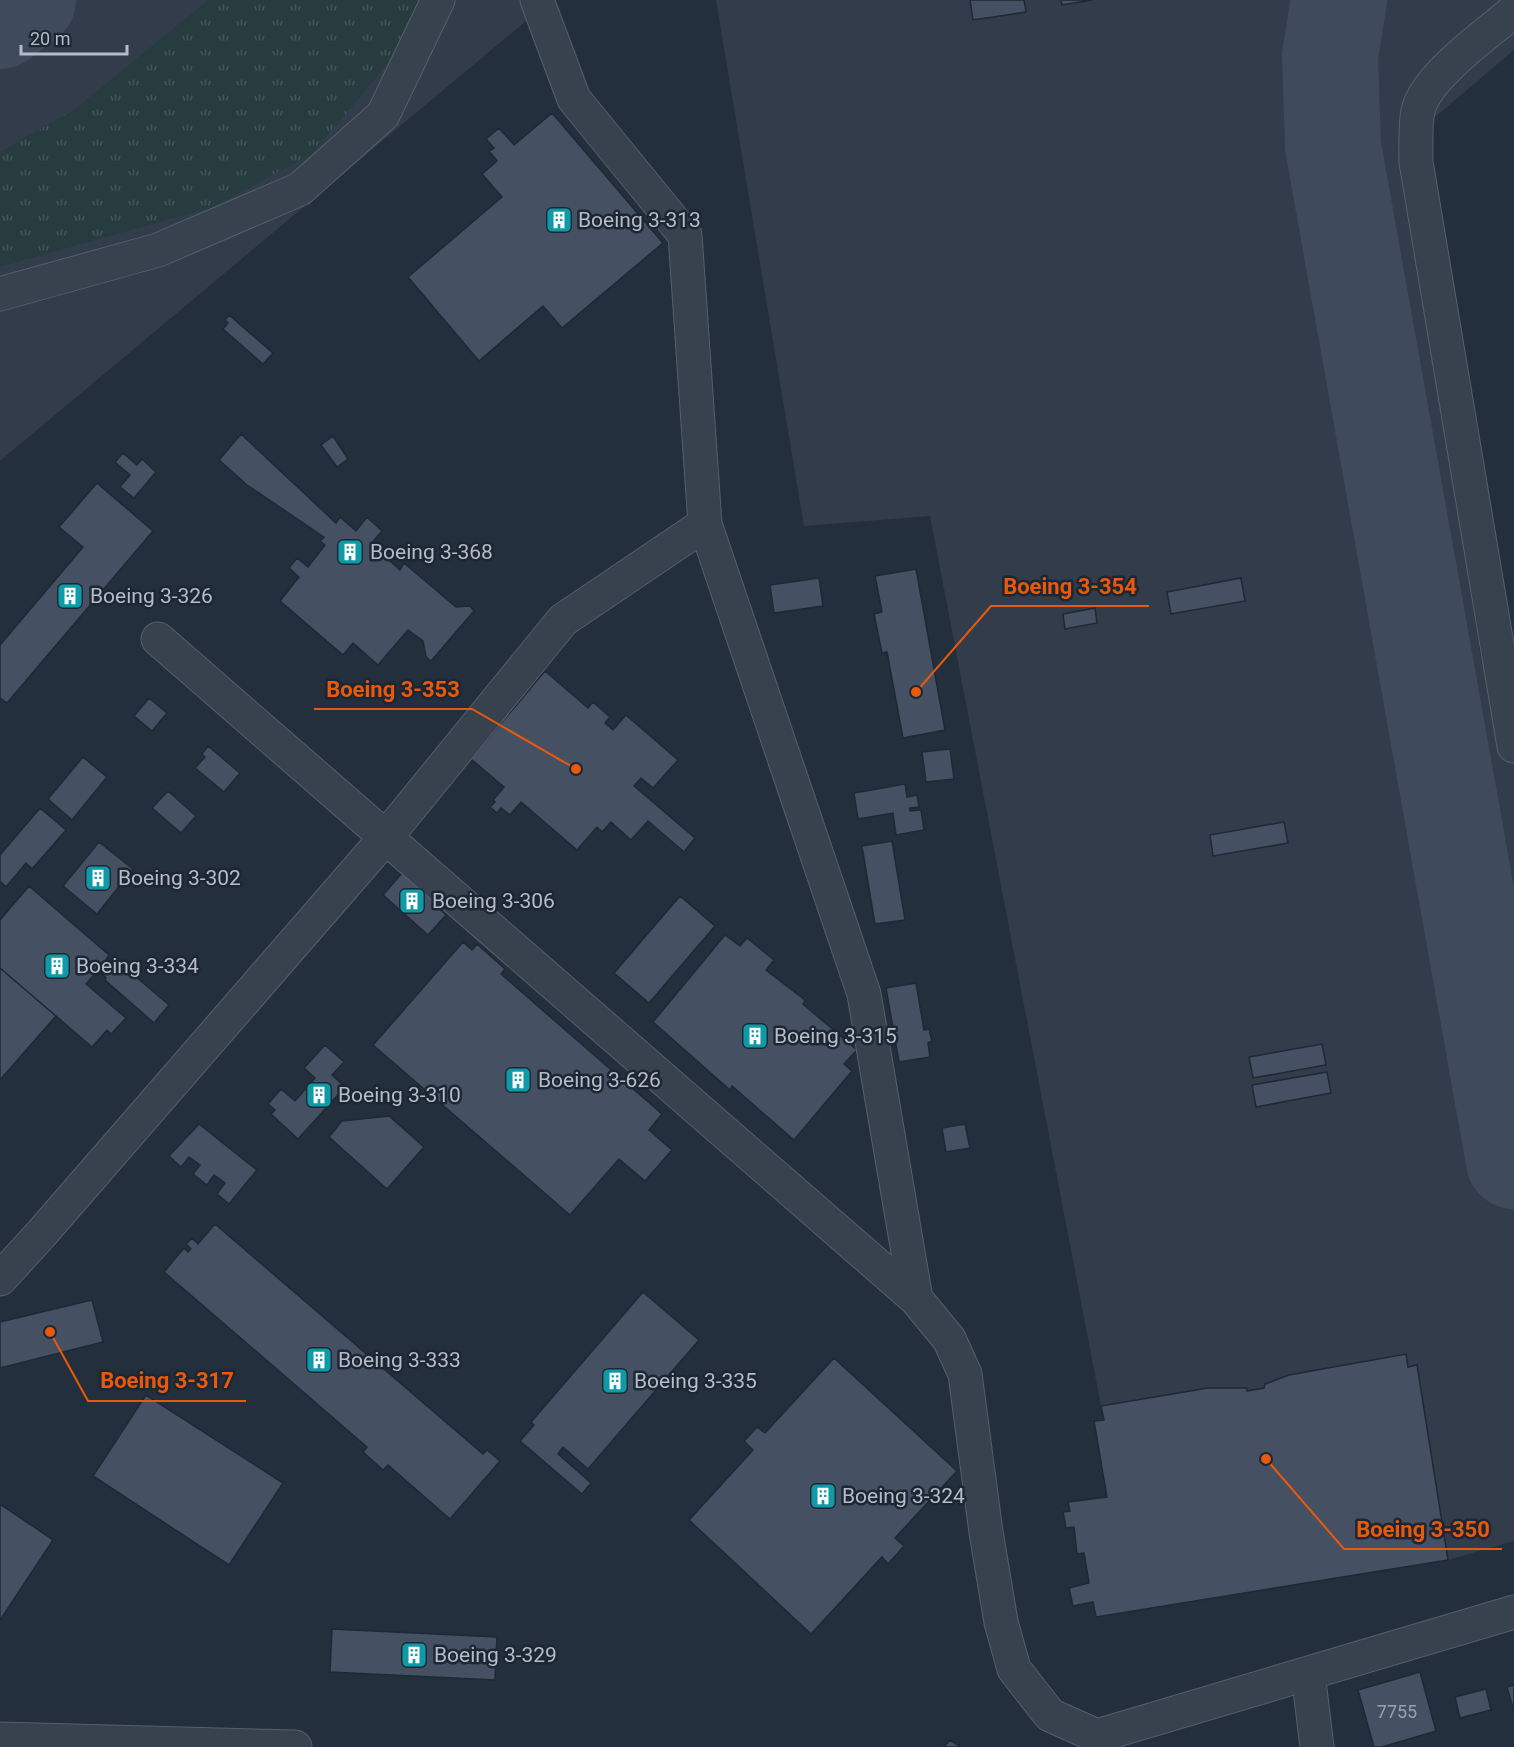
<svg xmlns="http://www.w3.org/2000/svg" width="1514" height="1747" viewBox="0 0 1514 1747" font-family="Roboto,sans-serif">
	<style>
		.airport { fill: #323c4b }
		.grass { fill: url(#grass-tufts) }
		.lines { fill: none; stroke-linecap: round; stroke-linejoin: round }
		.taxiway { stroke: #3f4a5a; stroke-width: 96 }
		.building { fill: #455162; stroke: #1f2835; stroke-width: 1.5 }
		.minor-casing { stroke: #565f6c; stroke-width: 35 }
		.minor { stroke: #38414e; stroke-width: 33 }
		.labels { text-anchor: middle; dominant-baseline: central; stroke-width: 5; stroke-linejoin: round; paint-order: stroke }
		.number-label { font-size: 18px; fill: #98a1af }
		.poi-label { font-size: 21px; fill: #b4bcc9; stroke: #1d2633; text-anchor: start }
		.leader { fill: none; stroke: #e8590c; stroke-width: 2 }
		.callout-dot { fill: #e8590c; stroke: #1d2633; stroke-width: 2 }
		.callout-label { font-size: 22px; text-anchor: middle; font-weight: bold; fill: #e8590c; stroke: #1d2633; stroke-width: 5; stroke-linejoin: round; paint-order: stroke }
	</style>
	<defs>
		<pattern id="grass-tufts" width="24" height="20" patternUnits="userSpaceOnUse" patternTransform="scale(1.5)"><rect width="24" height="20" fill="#263c3f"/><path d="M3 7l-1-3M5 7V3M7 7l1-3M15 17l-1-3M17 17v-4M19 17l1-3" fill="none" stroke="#435659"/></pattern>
	</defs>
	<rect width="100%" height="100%" fill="#242f3e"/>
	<path class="airport" d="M 0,0 L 551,0 L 0,461 Z
		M 716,0 L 1514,0 L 1514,50 L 1402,145 L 1481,658 L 1514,651 L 1514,1541 L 1448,1560 L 1417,1365 L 1408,1367 L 1406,1354 L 1289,1375 L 1265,1384 L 1264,1388 L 1247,1391 L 1246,1388 L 1208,1388 L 1101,1406 L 930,516 L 804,526 Z"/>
	<path class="grass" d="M 208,0 L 419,0 L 387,65 L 312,154 L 213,207 L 0,267 L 0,152 L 75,109 Z"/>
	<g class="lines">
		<path class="taxiway" d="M 1339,0 L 1330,56 L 1333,146 L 1514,1161
			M 0,21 L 28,0"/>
	</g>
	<path class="building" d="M 970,0 L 1024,0 L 1026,12 L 973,20 Z
		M 1061,0 L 1092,0 L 1062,5 Z
		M 552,113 L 663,243 L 562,328 L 543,306 L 479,361 L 408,277 L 502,197 L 482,174 L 497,161 L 489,151 L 494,148 L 486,139 L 499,128 L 514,145 Z
		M 229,315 L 273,353 L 263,364 L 223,329 L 228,323 L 225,320 Z
		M 241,434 L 336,523 L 340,517 L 356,531 L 367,517 L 382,531 L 371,544 L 400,570 L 404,563 L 456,607 L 470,606 L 474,611 L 431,661 L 426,657 L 423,641 L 408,630 L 378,665 L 353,643 L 343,655 L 280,601 L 299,577 L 289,568 L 297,558 L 308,567 L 325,545 L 320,541 L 324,537 L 247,485 L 219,460 Z
		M 333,436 L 348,459 L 337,467 L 321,445 Z
		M 123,453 L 137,465 L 142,459 L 156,472 L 134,498 L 120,487 L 130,475 L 115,462 Z
		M 97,483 L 153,531 L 7,703 L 0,698 L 0,645 L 83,547 L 59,527 Z
		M 916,569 L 945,730 L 903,738 L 887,652 L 882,653 L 874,614 L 882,612 L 875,576 Z
		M 819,578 L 823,606 L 774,613 L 770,585 Z
		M 1241,578 L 1245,601 L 1171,614 L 1167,592 Z
		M 1095,608 L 1097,623 L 1065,629 L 1063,614 Z
		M 545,671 L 588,708 L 593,702 L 610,717 L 605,723 L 613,730 L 626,715 L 678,760 L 653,788 L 641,778 L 634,786 L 695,838 L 684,852 L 648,821 L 631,840 L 611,822 L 602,832 L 597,827 L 577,850 L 521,802 L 510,815 L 501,808 L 497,813 L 490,807 L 495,802 L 493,800 L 504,787 L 471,759 Z
		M 149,698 L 167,713 L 152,731 L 134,716 Z
		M 208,746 L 240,773 L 224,792 L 195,768 L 205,757 L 202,754 Z
		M 950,749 L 954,779 L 926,782 L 922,752 Z
		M 83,757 L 107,777 L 72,820 L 48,799 Z
		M 905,784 L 907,797 L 917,795 L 919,807 L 910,808 L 910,811 L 921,810 L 924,830 L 896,835 L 893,813 L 858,819 L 854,793 Z
		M 168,791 L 196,816 L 181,833 L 152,808 Z
		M 40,808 L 66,830 L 32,869 L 26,863 L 6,887 L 0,881 L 0,855 Z
		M 1284,822 L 1288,843 L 1213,856 L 1210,835 Z
		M 892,841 L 905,920 L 875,924 L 862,846 Z
		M 99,842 L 133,869 L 97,914 L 63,886 Z
		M 402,873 L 441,907 L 440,909 L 446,915 L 428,935 L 383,895 Z
		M 29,886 L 109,955 L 106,960 L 117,969 L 121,964 L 169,1005 L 154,1023 L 105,980 L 106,978 L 98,970 L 86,984 L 126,1018 L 111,1034 L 107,1030 L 92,1047 L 0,968 L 0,920 Z
		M 680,896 L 715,926 L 649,1003 L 614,973 Z
		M 725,935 L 740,946 L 747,938 L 774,960 L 766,970 L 805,1000 L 803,1004 L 857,1050 L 844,1064 L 852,1071 L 794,1140 L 732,1086 L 730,1090 L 653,1022 Z
		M 463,942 L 472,950 L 477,944 L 505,969 L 501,974 L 662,1114 L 649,1130 L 672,1150 L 645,1181 L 619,1159 L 570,1215 L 373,1045 Z
		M 0,968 L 56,1016 L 0,1080 Z
		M 916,983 L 924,1030 L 929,1029 L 932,1041 L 928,1043 L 930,1057 L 899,1062 L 886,988 Z
		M 1322,1044 L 1326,1065 L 1253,1078 L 1249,1057 Z
		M 325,1045 L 344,1062 L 332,1075 L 345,1087 L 298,1139 L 271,1114 L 275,1110 L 268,1104 L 281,1089 L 295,1101 L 315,1078 L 304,1068 Z
		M 1327,1072 L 1331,1093 L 1256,1107 L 1252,1085 Z
		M 389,1116 L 424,1147 L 387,1189 L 329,1137 L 342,1121 Z
		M 199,1124 L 257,1170 L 229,1204 L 217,1194 L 225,1183 L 214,1175 L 207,1185 L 193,1174 L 200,1165 L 189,1157 L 181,1167 L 169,1156 Z
		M 965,1124 L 970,1148 L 946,1152 L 942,1128 Z
		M 215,1224 L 483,1454 L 487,1450 L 500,1461 L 450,1519 L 388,1465 L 383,1470 L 363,1452 L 367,1447 L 164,1272 L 184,1248 L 188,1252 L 191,1249 L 186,1244 L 192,1238 L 198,1244 Z
		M 643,1292 L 699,1340 L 588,1469 L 563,1447 L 558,1454 L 591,1483 L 582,1494 L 520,1441 L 534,1425 L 531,1422 Z
		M 92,1300 L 103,1342 L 0,1368 L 0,1322 Z
		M 1406,1354 L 1408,1367 L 1417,1365 L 1448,1560 L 1096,1617 L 1093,1602 L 1073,1606 L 1069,1588 L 1089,1583 L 1084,1553 L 1077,1554 L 1074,1527 L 1066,1528 L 1063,1512 L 1070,1511 L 1068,1502 L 1107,1497 L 1094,1421 L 1104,1420 L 1101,1406 L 1208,1388 L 1247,1388 L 1247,1391 L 1264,1388 L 1265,1384 L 1289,1375 Z
		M 834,1358 L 957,1471 L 895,1538 L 904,1546 L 888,1564 L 882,1557 L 811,1634 L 689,1520 L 753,1450 L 744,1441 L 757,1427 L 765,1433 Z
		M 146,1395 L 283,1483 L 229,1565 L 93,1476 Z
		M 0,1504 L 53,1540 L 0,1620 Z
		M 332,1629 L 497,1637 L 495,1680 L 330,1672 Z
		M 1420,1672 L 1436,1731 L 1382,1747 L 1374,1747 L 1358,1690 Z
		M 1514,1685 L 1514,1704 L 1512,1705 L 1507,1687 Z
		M 1486,1689 L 1491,1710 L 1460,1718 L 1455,1697 Z
		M 950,1740 L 961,1747 L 944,1747 Z"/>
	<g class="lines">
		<defs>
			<path id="minor" d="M 537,0 L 574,99 L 685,235 L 705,524 L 864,994 L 916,1299
				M 1514,11 C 1488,33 1425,77 1418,111 C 1415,124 1416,147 1416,162 L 1514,746
				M 0,294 L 158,250 L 300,189 L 383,115 L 438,0
				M 158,639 L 916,1299 L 949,1339 L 965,1374 L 986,1532 L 1001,1622 L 1014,1669 L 1050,1715 L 1097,1736 L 1514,1612
				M 0,1279 L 42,1233 L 386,837 L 563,620 L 705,524
				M 1308,1673 L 1317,1747
				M 0,1739 L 295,1747"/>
		</defs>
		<use href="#minor" class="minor-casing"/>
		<use href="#minor" class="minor"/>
	</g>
	<defs>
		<symbol id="building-square" viewBox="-11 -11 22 22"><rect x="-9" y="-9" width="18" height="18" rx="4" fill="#0f9aa8" stroke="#1d2633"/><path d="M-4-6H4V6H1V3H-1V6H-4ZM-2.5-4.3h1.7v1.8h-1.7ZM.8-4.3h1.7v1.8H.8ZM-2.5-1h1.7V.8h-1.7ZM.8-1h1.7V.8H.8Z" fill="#fff"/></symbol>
	</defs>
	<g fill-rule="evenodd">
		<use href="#building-square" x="544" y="205" width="30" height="30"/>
		<use href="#building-square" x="335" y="537" width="30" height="30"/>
		<use href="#building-square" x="55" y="581" width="30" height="30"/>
		<use href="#building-square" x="83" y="863" width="30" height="30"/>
		<use href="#building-square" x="397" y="886" width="30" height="30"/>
		<use href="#building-square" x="42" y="951" width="30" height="30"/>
		<use href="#building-square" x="740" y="1021" width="30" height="30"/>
		<use href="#building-square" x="503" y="1065" width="30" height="30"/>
		<use href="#building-square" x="304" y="1080" width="30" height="30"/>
		<use href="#building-square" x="304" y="1345" width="30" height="30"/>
		<use href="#building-square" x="600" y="1366" width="30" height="30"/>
		<use href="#building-square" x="808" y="1481" width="30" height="30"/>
		<use href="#building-square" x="399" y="1640" width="30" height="30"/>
	</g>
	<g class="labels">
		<g class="number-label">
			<text x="1397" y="1711">7755</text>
		</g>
		<g class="poi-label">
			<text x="578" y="220">Boeing 3-313</text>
			<text x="370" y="552">Boeing 3-368</text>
			<text x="90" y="596">Boeing 3-326</text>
			<text x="118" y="878">Boeing 3-302</text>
			<text x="432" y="901">Boeing 3-306</text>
			<text x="76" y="966">Boeing 3-334</text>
			<text x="774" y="1036">Boeing 3-315</text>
			<text x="538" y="1080">Boeing 3-626</text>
			<text x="338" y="1095">Boeing 3-310</text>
			<text x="338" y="1360">Boeing 3-333</text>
			<text x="634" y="1381">Boeing 3-335</text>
			<text x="842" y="1496">Boeing 3-324</text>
			<text x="434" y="1655">Boeing 3-329</text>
		</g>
	</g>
	<path class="leader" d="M916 692L991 606H1149M576 769L472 709H314M50 1332L88 1401H246M1266 1459L1344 1549H1502"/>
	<g class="callout-dot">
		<circle cx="916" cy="692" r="6"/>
		<circle cx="576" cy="769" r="6"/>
		<circle cx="50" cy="1332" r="6"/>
		<circle cx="1266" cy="1459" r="6"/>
	</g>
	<g class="callout-label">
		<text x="1070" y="594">Boeing 3-354</text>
		<text x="393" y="697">Boeing 3-353</text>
		<text x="167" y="1388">Boeing 3-317</text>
		<text x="1423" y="1537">Boeing 3-350</text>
	</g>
	<path d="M21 45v9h106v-9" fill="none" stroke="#b4bcc9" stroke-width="3"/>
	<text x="30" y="45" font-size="18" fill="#b4bcc9" stroke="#1d2633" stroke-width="4.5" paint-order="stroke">20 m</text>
</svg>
